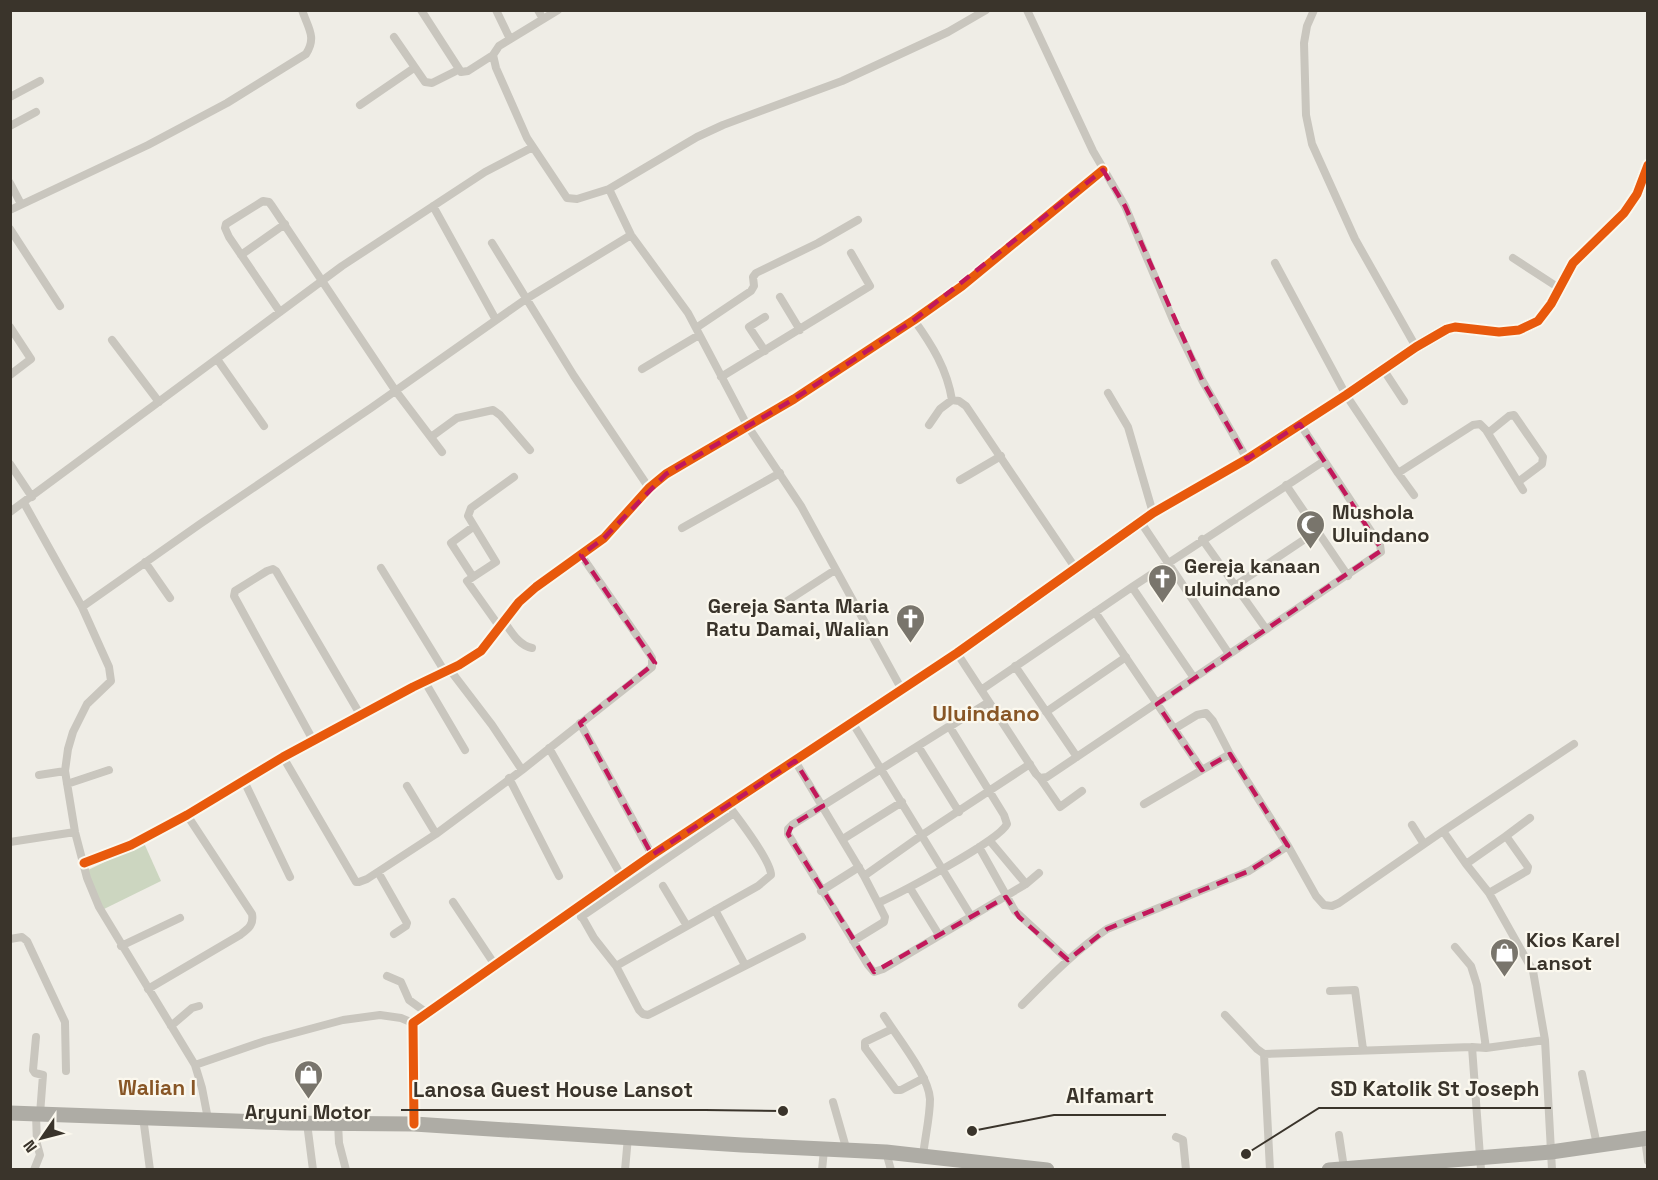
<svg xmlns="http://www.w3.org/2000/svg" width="1658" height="1180" viewBox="0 0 1658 1180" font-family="'Space Grotesk',sans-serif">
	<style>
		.green { fill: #ccd6c0 }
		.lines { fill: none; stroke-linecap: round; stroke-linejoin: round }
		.street { stroke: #c9c6be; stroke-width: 8 }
		.secondary { stroke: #b9b6ae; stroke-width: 12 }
		.highway { stroke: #aeaca5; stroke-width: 15 }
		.cycleway-casing { stroke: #fbf8ee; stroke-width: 13 }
		.cycleway { stroke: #e8590c; stroke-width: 9 }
		.marked { fill: none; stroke: #c2185b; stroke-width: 4.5; stroke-dasharray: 12 8; stroke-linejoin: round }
		.labels { text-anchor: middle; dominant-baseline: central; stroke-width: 4.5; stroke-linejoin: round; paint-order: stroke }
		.poi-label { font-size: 20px; font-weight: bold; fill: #3a342b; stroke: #fbf8ee; text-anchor: start }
		.neighbourhood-label { font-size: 21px; font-weight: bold; fill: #885626; stroke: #fbf8ee }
		.quarter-label { font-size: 22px; font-weight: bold; fill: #885626; stroke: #fbf8ee }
		.leader { fill: none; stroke: #3a342b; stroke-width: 2 }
		.callout-dot { fill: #3a342b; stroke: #fbf8ee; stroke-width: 2 }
		.callout-label { font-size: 21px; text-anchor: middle; font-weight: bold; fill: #3a342b; stroke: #fbf8ee; stroke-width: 4.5; stroke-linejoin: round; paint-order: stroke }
	</style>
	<rect width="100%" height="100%" fill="#efede6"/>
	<path class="green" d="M 144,843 L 161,881 L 102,910 L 86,871 Z"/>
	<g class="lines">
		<path class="street" d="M 421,10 L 461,72 L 468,71 L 493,55
			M 496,10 L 510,39
			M 538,10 L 543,19
			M 558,10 L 499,46 L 493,55 L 496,68 L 527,138 L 567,198 L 577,199 L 609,189 L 631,235 L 688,313 L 747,425 L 801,506 L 902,690
			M 1027,10 L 1093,151 L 1125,206 L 1173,320 L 1202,380 L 1247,459
			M 1314,10 L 1307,26 L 1304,43 L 1306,115 L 1312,144 L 1355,239 L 1416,347
			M 394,37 L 425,82 L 432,83 L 458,70
			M 10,97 L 40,81
			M 360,105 L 414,68
			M 10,126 L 36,112
			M 10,183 L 21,204
			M 609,189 L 697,137 L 723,125 L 842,81 L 948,32 L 986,10
			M 433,206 L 496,320
			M 10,210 L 148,145 L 227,103 L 306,54 C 317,37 308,28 302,10
			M 10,229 L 60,306
			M 492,243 L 574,376 L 649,488
			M 241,255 L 285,224
			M 1513,258 L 1559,288
			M 1275,263 L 1346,395 L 1398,473 L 1473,425 L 1480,424 L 1486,430 L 1523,490
			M 780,297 L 800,330
			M 280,312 L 229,237 L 225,228 L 226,224 L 263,201 L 269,202 L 272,206 L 395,390 L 442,452
			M 765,317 L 749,327 L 765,351
			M 914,320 C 932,345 947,369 952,400
			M 10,327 L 31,359 L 10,375
			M 696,328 L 751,291 L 754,286 L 753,277 L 756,273 L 818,243 L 858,220
			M 112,340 L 159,402
			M 217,359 L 264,426
			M 642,369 L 699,335
			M 1383,369 L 1404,401
			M 721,377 L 870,286 L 851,253
			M 1108,393 L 1128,427 L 1153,513
			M 929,425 L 940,409 L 952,400 L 959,401 L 966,406 L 1076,569
			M 1488,433 L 1509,416 L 1514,415 L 1543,457 L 1542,464 L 1518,482
			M 431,437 L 457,418 L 493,410 L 500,415 L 530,450
			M 10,464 L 32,497
			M 1398,473 L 1414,495
			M 960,480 L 1001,456
			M 1286,485 L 1348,576
			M 24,503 L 82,607
			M 10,512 L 342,266 L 485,172 L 533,147
			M 1140,521 L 1229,654
			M 682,528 L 780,473
			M 1202,539 L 1266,629
			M 145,562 L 170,598
			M 381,568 L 445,672
			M 473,577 L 451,543 L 473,527
			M 1236,585 L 1317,531
			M 1132,587 L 1194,678
			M 781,605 L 835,570
			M 1095,612 L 1202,770 L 1230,754 L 1288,846 L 1316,896 L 1324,905 L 1332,906 L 1339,903 L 1443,831 L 1466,864 L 1489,893 L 1533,971 L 1545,1040 L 1552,1170
			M 503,620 C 511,631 518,645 532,648
			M 499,626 L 467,581 L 496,562 L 468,516 L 471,508 L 514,477
			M 957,653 L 1036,774 L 1040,778 L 1047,777 L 1381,552 L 1380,545 L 1300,424
			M 1015,666 L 1077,757
			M 450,670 L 492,725 L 522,770
			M 425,682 L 465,750
			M 981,690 L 1132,587 L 1324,461
			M 1046,712 L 1126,657
			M 852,722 L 971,916
			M 580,723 L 652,855
			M 949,727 L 989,702
			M 1174,729 L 1197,715 L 1206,713 L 1213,721 L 1230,754
			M 314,742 L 234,596 L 235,591 L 267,571 L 273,569 L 276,571 L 361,716
			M 918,746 L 959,812
			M 549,748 L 622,877
			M 283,757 L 356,882 L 359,882 L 367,879 L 436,834 L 522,770 L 652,667 L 652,658 L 649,653 L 581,555
			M 795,761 L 864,876 L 922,835 L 1030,764
			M 39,775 L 65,771
			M 509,778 L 559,876
			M 1040,778 L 1060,807 L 1082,791
			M 244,781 L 290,877
			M 67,784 L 109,770
			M 407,786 L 436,834
			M 1144,804 L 1202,770
			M 1412,825 L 1424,844
			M 1443,831 L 1574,744
			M 843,839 L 902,802
			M 10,842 L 75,832
			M 979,847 L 1015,911 L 1068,960
			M 84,863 L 131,845 L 187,815 L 283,757 L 413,687 L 459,665 L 481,651 L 519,602 L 536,587 L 604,538 L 649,488 L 666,474 L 794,399 L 914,320 L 962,286 L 1103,170
			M 1466,864 L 1506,836
			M 378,872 L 407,923 L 406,926 L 394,934
			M 864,876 L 878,903
			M 1026,884 L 1039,873
			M 663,886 L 687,926
			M 910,888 L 939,935
			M 821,891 L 859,867
			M 1489,893 L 1527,871 L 1528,867 L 1506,836 L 1530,818
			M 453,902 L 495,965
			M 577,908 L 594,938 L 616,966 L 639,1010 L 643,1014 L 648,1015 L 802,937
			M 715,910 L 745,965
			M 581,917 L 734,813
			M 10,939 L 22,937 L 27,941 L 65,1022 L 66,1071
			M 853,941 L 884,922 L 885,917 L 878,903 C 900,893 999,841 1007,824 L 1004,815 L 951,729 L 948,727 L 792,825 L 788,829 L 788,834 L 868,965 L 874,972 L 883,969 L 1026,884 L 990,841
			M 121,946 L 180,918
			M 1455,947 L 1471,966 L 1477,985 L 1486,1048
			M 616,966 L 758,886 L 771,875 C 771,861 738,818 728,805
			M 387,976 L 401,982 L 409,1000 L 427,1013
			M 148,989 L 240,935 C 248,929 254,925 252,914 L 187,815
			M 1330,991 L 1355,990 L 1363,1049
			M 1022,1005 C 1049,978 1075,951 1107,929 L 1249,871 L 1288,846
			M 1225,1015 L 1257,1049 L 1264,1054
			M 884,1016 C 897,1037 929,1076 930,1099 C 930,1117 925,1137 923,1156
			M 171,1026 L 192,1008 L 199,1006
			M 892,1029 L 865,1042 L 865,1048 L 896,1090 L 901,1090 L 924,1078
			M 36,1037 L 33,1070 L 35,1073 L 43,1075 L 40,1114
			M 1472,1047 L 1481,1170
			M 195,1065 L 265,1041 L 343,1020 L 380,1015 L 401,1018 L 413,1023
			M 1582,1074 L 1597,1145
			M 833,1102 L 847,1151
			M 143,1117 L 150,1170
			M 208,1119 L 202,1088 L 195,1065 L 99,907 L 87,878 L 75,832 L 65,771 L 68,749 L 73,732 L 87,704 L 111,681 L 109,667 L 82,607 L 200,524 L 371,408 L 526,299 L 631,235
			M 307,1123 L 313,1170
			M 338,1123 L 339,1143 L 346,1170
			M 1339,1135 L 1344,1168
			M 1176,1137 L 1183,1140 L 1186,1170
			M 1645,1139 L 1648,1161
			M 886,1152 L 891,1170
			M 34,1170 L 40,1155 L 37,1144 L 36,1114
			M 625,1170 L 628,1137
			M 822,1170 L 824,1150
			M 1270,1170 L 1264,1054 L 1472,1047 L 1486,1048 L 1545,1040"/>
		<path class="secondary" d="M 414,1124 L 413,1023 L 652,855 L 957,653 L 1153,513 L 1247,459 L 1346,395 L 1416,347 L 1447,329 L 1455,327 L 1499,332 L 1519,330 L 1538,321 L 1551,304 L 1573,263 L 1624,213 L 1637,194 L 1648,165"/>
		<path class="highway" d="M 10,1113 L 291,1123 L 414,1124 L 742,1145 L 886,1152 L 1047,1170
			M 1329,1170 L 1551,1152 L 1648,1138"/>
		<defs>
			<path id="cycleway" d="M 84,863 L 131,845 L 187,815 L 283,757 L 413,687 L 459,665 L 481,651 L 519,602 L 536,587 L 604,538 L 649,488 L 666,474 L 794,399 L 914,320 L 962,286 L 1103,170
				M 414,1124 L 413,1023 L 652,855 L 957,653 L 1153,513 L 1247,459 L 1346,395 L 1416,347 L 1447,329 L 1455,327 L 1499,332 L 1519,330 L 1538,321 L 1551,304 L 1573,263 L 1624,213 L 1637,194 L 1648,165"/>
		</defs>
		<use href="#cycleway" class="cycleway-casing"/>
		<use href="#cycleway" class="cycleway"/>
	</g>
	<path class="marked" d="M 1103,170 L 1125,206 L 1202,380 L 1247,459 L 1300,424 L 1382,550 L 1157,704 L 1202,770 L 1230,754 L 1288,846 L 1249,871 L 1107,929 L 1068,960 L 1019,917 L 1006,897 L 874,972 L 788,834 L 792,825 L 823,806 L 795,761 L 652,855 L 580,723 L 655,663 L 581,555 L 604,538 L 666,474 L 794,399 L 914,320 Z"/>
	<defs>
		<symbol id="mosque-pin" viewBox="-11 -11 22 30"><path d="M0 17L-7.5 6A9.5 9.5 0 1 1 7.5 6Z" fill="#79756c" stroke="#fbf8ee"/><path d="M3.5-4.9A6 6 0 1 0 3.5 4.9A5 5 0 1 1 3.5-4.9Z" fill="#fff"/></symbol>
		<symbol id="church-pin" viewBox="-11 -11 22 30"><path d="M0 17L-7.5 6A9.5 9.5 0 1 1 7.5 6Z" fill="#79756c" stroke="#fbf8ee"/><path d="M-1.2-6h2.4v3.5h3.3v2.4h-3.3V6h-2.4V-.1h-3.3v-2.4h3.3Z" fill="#fff"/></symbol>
		<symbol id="shop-pin" viewBox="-11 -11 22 30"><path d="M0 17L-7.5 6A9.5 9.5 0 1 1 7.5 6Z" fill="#79756c" stroke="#fbf8ee"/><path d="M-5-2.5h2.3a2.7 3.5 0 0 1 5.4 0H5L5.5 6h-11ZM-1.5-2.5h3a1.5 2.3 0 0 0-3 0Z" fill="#fff"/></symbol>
	</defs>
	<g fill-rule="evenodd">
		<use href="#mosque-pin" x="1294" y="508" width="33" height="45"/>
		<use href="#church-pin" x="1146" y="562" width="33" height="45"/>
		<use href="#church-pin" x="894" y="602" width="33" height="45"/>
		<use href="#shop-pin" x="1488" y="936" width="33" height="45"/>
		<use href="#shop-pin" x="292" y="1058" width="33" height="45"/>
	</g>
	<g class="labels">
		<g class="poi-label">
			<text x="1332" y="512">Mushola<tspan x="1332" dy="23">Uluindano</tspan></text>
			<text x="1184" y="566">Gereja kanaan<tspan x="1184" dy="23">uluindano</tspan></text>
			<text x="889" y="606" text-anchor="end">Gereja Santa Maria<tspan x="889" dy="23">Ratu Damai, Walian</tspan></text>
			<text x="1526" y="940">Kios Karel<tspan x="1526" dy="23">Lansot</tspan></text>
			<text x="308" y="1112" text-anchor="middle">Aryuni Motor</text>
		</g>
		<g class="neighbourhood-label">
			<text x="157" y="1087">Walian I</text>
		</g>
		<g class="quarter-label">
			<text x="986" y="713">Uluindano</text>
		</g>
	</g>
	<path class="leader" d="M1246 1154L1319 1108H1551M783 1111L705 1110H401M972 1131L1054 1115H1166"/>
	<g class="callout-dot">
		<circle cx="1246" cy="1154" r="6"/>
		<circle cx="783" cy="1111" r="6"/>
		<circle cx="972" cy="1131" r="6"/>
	</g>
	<g class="callout-label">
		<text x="1435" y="1096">SD Katolik St Joseph</text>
		<text x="553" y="1097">Lanosa Guest House Lansot</text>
		<text x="1110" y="1103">Alfamart</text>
	</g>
	<rect width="1658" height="1180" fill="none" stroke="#3a342b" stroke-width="24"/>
	<g transform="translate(42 1138) rotate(235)" stroke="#fbf8ee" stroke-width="4.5" paint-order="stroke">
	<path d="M0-4.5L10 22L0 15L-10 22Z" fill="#3a342b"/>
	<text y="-9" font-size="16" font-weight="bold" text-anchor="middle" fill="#3a342b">N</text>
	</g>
</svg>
